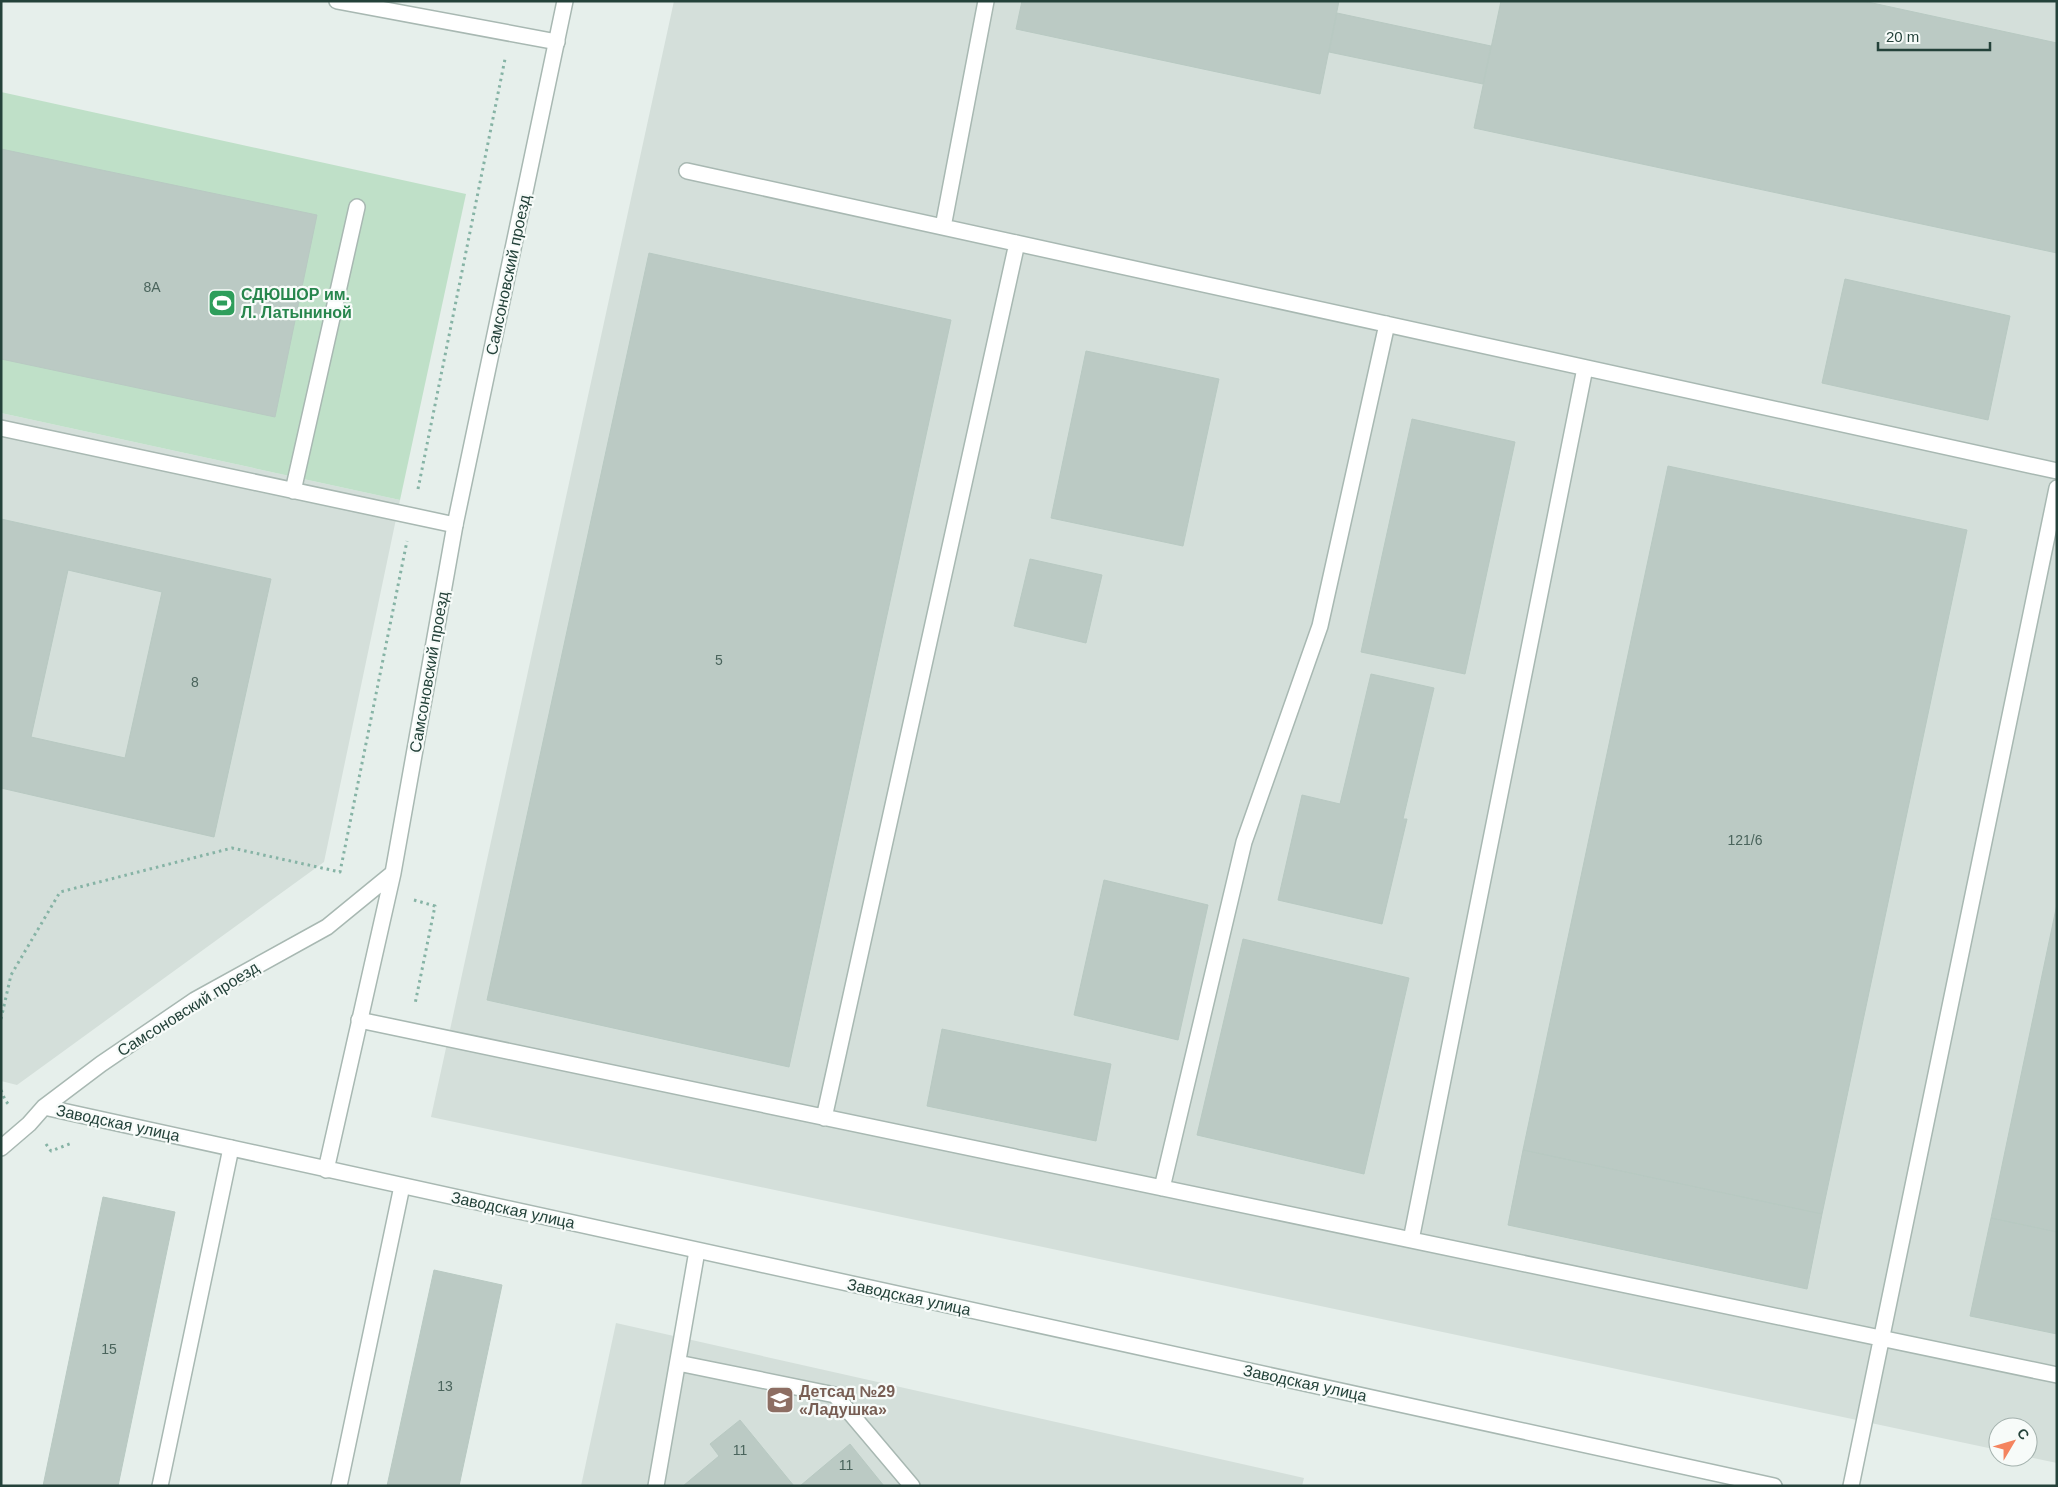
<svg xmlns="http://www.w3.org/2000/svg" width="2058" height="1487" viewBox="0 0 2058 1487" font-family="Helvetica,sans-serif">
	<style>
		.built { fill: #d4dfda }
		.green { fill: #bfe0c8 }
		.building { fill: #bbcac4; stroke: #b8c9c2; fill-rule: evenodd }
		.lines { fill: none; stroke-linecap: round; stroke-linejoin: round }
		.service-casing { stroke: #a8b8b2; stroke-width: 18 }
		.tertiary-casing { stroke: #a8b8b2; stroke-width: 18 }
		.path { stroke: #86b3a5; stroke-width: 3; stroke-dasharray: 2.5 4; stroke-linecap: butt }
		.service { stroke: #fff; stroke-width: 15 }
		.tertiary { stroke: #fff; stroke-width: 15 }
		.labels { text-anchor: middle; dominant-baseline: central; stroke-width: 4.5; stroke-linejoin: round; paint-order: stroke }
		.number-label { font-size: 14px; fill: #4a645c }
		.street-label { font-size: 16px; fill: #24423a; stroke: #f7fbf9 }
		.leisure-label { font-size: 16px; font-weight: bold; fill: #27864d; stroke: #f7fbf9; text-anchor: start }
		.education-label { font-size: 16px; font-weight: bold; fill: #785e54; stroke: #f7fbf9; text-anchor: start }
	</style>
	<rect width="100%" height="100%" fill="#e6efeb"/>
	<path class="built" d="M 674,1 L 2057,1 L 2057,1463 L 2028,1457 L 2028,1427 L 1998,1427 L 1998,1450 L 431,1117 Z
		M 1,413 L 400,500 L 324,862 L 17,1085 L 1,1081 Z
		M 616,1323 L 1304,1478 L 1302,1486 L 581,1486 Z"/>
	<path class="green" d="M 1,92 L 466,194 L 400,500 L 1,413 Z"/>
	<path class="building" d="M 1022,1 L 1339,1 L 1320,94 L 1016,29 Z
		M 1501,1 L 1863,1 L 2057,43 L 2057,253 L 1474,128 Z
		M 1337,13 L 1491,46 L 1483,84 L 1329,52 Z
		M 1,149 L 317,215 L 275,417 L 1,359 Z
		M 649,253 L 951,320 L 789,1067 L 487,1000 Z
		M 1845,279 L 2010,316 L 1988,420 L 1822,383 Z
		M 1086,351 L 1219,379 L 1183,546 L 1051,518 Z
		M 1412,419 L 1515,442 L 1465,674 L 1361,652 Z
		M 1668,466 L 1967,530 L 1822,1214 L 1523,1150 Z
		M 1,519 L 271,579 L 214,837 L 1,788 ZM 68,570 L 162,592 L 125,758 L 31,737 Z
		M 1030,559 L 1102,575 L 1086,643 L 1014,626 Z
		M 1371,674 L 1434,688 L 1403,819 L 1407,819 L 1382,924 L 1278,900 L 1302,795 L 1340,804 Z
		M 1104,880 L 1208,905 L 1178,1040 L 1074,1015 Z
		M 2057,904 L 2057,1232 L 1991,1218 Z
		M 1243,939 L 1409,978 L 1364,1174 L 1197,1135 Z
		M 942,1029 L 1111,1064 L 1096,1141 L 927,1106 Z
		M 1523,1150 L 1822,1214 L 1807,1289 L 1508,1225 Z
		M 103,1197 L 175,1212 L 118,1486 L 43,1486 Z
		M 1991,1218 L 2057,1232 L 2057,1334 L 1970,1316 Z
		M 434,1270 L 502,1285 L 459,1486 L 387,1486 Z
		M 740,1420 L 794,1486 L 683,1486 L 719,1456 L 710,1444 Z
		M 850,1444 L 884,1486 L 800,1486 Z"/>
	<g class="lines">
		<defs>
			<path id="service" d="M 337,1 L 557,42
				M 687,171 L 2057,471
				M 943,227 L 986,1
				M 1,428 L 455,525
				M 293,491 L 357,207
				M 359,1020 L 2057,1375
				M 824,1118 L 1017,243
				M 1162,1188 L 1244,842 L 1320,626 L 1387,324
				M 1411,1240 L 1585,368
				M 678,1363 L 835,1395 L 912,1486
				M 160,1486 L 231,1148
				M 339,1486 L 402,1186
				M 656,1486 L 697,1251
				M 1851,1486 L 2057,488"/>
			<path id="tertiary" d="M 44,1107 L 1774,1486
				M 1,1148 L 29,1124 L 44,1107 L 101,1064 L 195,1000 L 327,927 L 393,873 L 455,525 L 565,1
				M 326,1170 L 393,873"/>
		</defs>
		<use href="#service" class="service-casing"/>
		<use href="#tertiary" class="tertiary-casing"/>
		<path class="path" d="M 418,489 L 505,59
			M 414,900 L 435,906 L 415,1004
			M 1,1019 L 11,975 L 60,892 L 232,848 L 340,872 L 407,541
			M 1,1090 L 5,1100 L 9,1105
			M 46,1144 L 51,1151 L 72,1143"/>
		<use href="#service" class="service"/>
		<use href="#tertiary" class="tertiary"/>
	</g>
	<defs>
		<symbol id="stadium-square" viewBox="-11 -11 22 22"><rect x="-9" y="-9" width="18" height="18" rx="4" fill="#2e9e5b" stroke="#f7fbf9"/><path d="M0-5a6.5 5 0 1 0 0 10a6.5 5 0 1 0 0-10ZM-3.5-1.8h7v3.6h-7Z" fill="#fff"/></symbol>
		<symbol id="school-square" viewBox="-11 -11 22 22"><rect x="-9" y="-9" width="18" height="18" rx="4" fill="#8d6e63" stroke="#f7fbf9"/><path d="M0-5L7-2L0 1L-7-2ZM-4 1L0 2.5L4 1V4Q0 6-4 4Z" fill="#fff"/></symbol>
	</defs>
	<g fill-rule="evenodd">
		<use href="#stadium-square" x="206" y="287" width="32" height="32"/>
		<use href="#school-square" x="764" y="1384" width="32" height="32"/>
	</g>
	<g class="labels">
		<g class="number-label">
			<text x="152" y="287">8А</text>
			<text x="719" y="660">5</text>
			<text x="195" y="682">8</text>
			<text x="1745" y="840">121/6</text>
			<text x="109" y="1349">15</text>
			<text x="445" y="1386">13</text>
			<text x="740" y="1450">11</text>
			<text x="846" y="1465">11</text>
		</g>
		<g class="street-label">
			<text transform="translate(508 275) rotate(-78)">Самсоновский проезд</text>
			<text transform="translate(429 672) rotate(-80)">Самсоновский проезд</text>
			<text transform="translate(188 1009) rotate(-32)">Самсоновский проезд</text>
			<text transform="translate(118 1123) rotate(12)">Заводская улица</text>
			<text transform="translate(513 1210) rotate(12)">Заводская улица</text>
			<text transform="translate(909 1297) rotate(12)">Заводская улица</text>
			<text transform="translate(1305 1383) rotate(12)">Заводская улица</text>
		</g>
		<g class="leisure-label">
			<text x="241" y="294">СДЮШОР им.<tspan x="241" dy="18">Л. Латыниной</tspan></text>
		</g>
		<g class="education-label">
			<text x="799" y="1391">Детсад №29<tspan x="799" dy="18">«Ладушка»</tspan></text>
		</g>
	</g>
	<rect width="2058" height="1487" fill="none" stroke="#24423a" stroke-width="5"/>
	<g transform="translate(2013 1442) rotate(52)"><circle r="24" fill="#f7fbf9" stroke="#a3b1ad"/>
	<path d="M0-4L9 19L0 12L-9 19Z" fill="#f4845f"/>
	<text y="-8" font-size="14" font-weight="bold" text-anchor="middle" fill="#24423a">С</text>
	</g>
	<path d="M1878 42v8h112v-8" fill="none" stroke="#24423a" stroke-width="2.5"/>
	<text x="1886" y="42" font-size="15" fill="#24423a" stroke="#f7fbf9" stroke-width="4" paint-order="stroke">20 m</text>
</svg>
